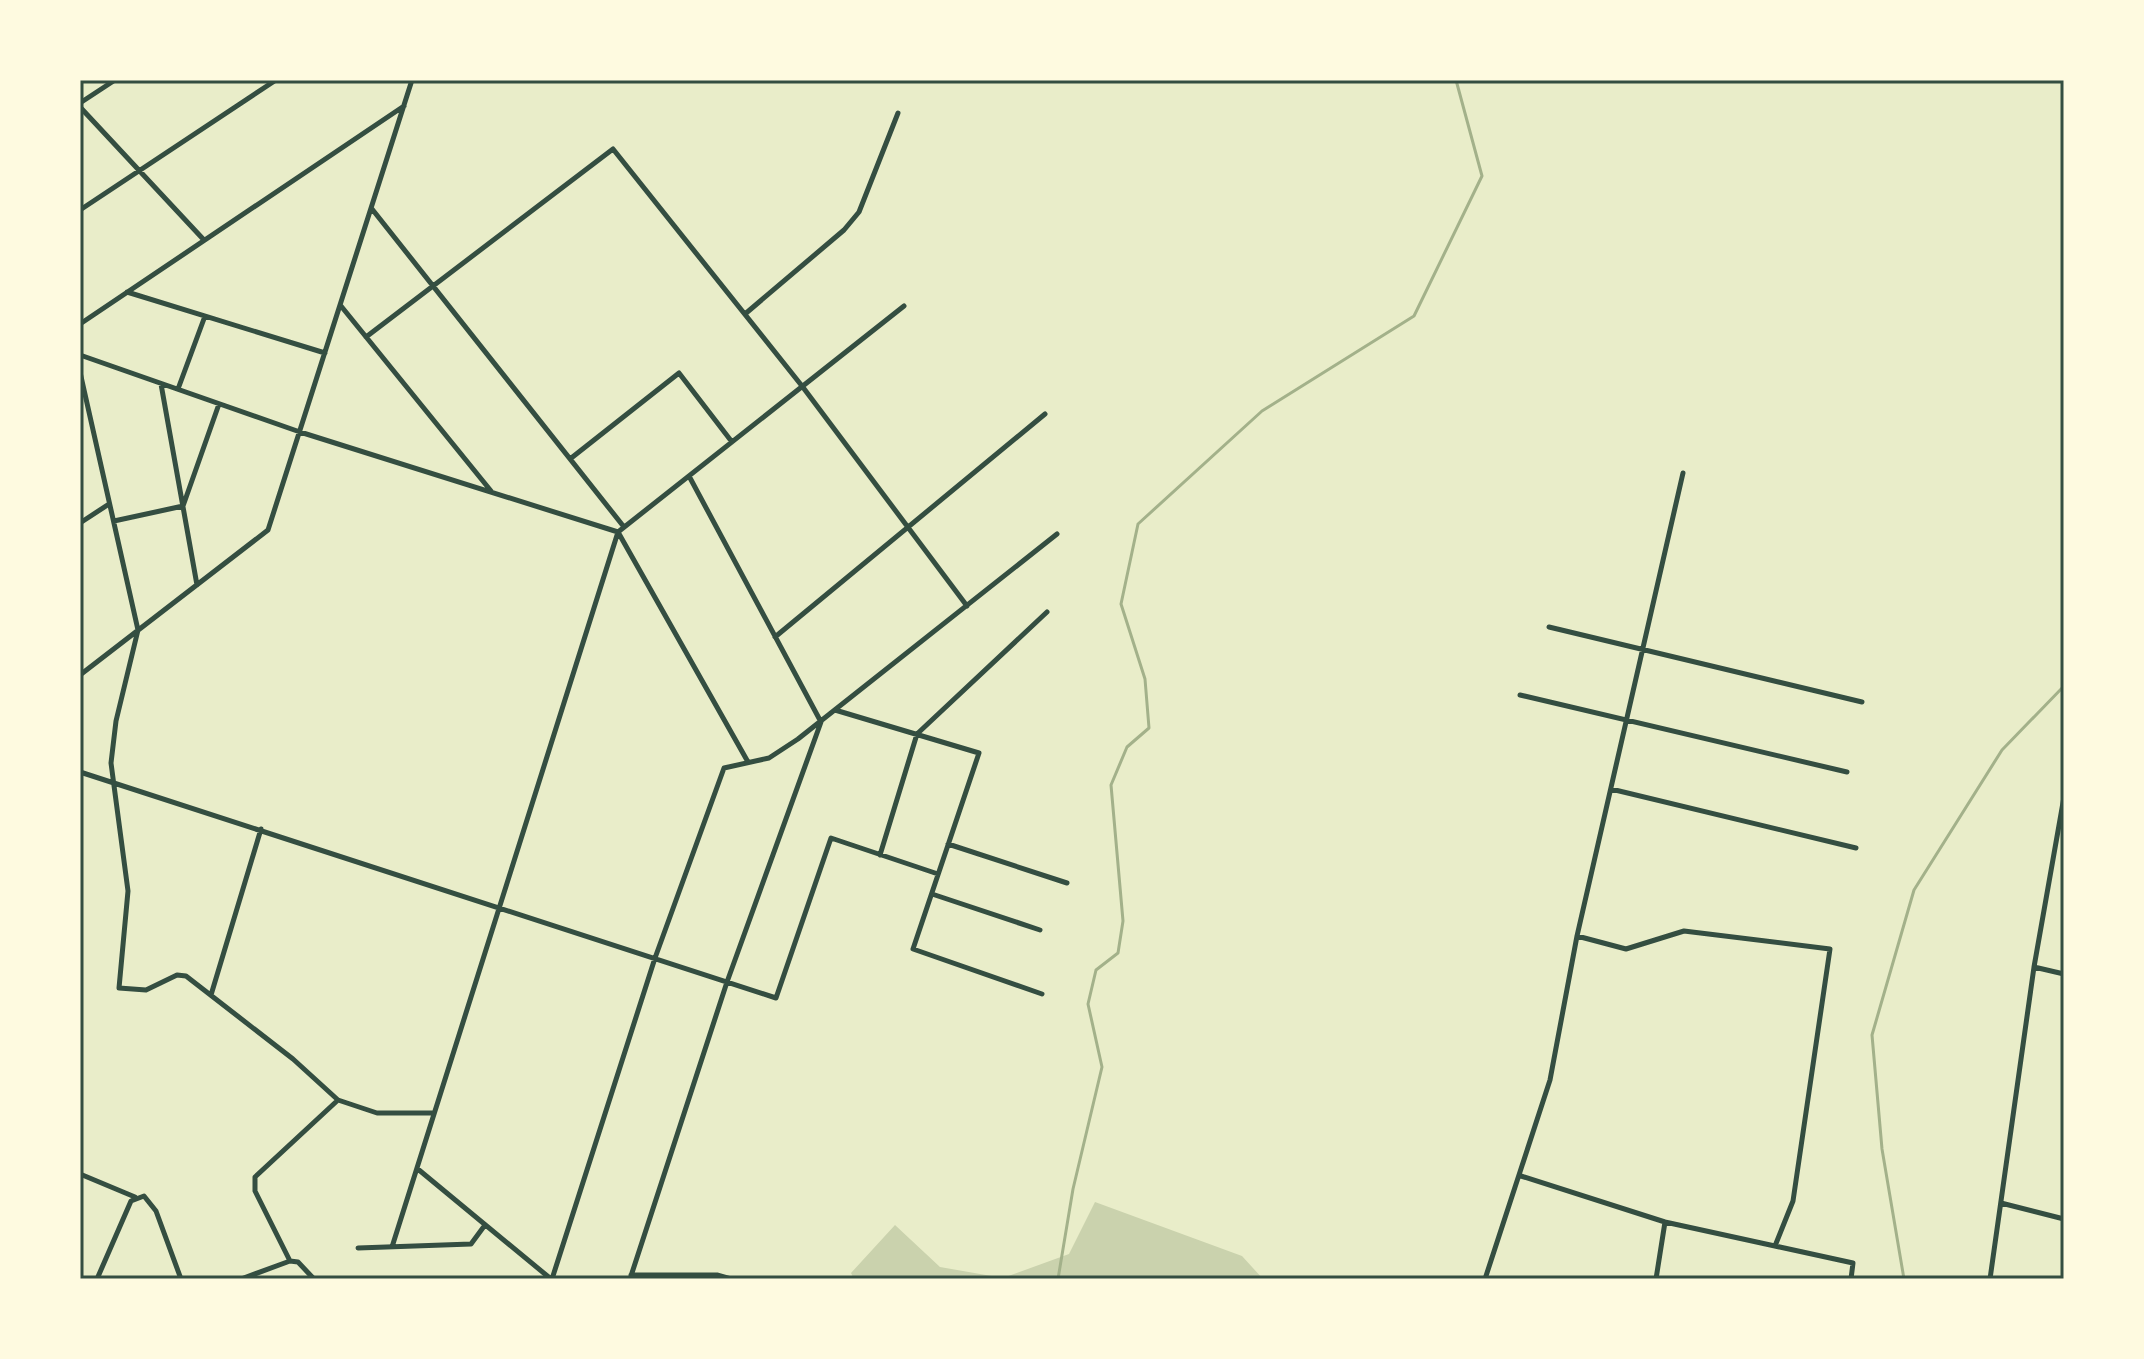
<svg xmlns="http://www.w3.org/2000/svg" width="2144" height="1359" viewBox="0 0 2144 1359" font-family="Montserrat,sans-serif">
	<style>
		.green { fill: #cad2ad }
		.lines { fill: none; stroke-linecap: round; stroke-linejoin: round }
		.stream { stroke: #a3b18a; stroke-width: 3 }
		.minor { stroke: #344e41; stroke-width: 5 }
		.neatline { fill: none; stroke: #344e41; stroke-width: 3 }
	</style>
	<rect width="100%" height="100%" fill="#e9edc9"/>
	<path class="green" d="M 1095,1202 L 1242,1256 L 1263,1279 L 854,1279 L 851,1273 L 895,1225 L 940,1267 L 1003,1278 L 1069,1254 Z"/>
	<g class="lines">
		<path class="stream" d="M 1058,1279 L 1073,1189 L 1102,1067 L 1088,1004 L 1096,970 L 1118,953 L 1123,921 L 1111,785 L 1127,747 L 1149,728 L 1145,679 L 1121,604 L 1138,524 L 1262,411 L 1414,316 L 1482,176 L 1456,80
			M 1904,1279 L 1882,1149 L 1872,1035 L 1914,890 L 2002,750 L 2064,686"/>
		<path class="minor" d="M 80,103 L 115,80
			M 80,107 L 204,240
			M 372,209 L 624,527
			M 80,210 L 276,80
			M 127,292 L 325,353
			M 341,306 L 491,491
			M 745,314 L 844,230 L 859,212 L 898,113
			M 80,324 L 404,106
			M 366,337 L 613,149 L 802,386 L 967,606
			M 80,355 L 300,432 L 618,532 L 748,762
			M 80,372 L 138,630 L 116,721 L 111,763 L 128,891 L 119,988 L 146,990 L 177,975 L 186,976 L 293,1059 L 338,1100
			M 161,384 L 197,585
			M 178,389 L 205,316
			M 570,459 L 679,373 L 732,442
			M 114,521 L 183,506 L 219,404
			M 80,523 L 109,504
			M 1549,627 L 1862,702
			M 775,637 L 1045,414
			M 80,675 L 268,530 L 412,80
			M 1520,695 L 1847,772
			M 835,710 L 979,753 L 913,949 L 1042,994
			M 80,772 L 776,998 L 831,838 L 938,874
			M 1611,789 L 1856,848
			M 948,844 L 1067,883
			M 880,855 L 917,734 L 1047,612
			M 932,894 L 1040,930
			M 1577,936 L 1626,949 L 1684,931 L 1830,949 L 1793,1201 L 1775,1246
			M 2034,967 L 2064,974
			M 211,995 L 261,829
			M 419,1170 L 551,1279
			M 80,1174 L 135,1197
			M 1521,1176 L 1665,1222 L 1853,1263 L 1851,1279
			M 2001,1203 L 2064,1219
			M 392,1247 L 618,532 L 904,306
			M 358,1248 L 471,1244 L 485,1225
			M 290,1261 L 255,1191 L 255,1177 L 338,1100 L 377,1113 L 434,1113
			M 631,1275 L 717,1275 L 731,1279
			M 97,1279 L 131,1201 L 144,1196 L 156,1211 L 181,1279
			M 241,1279 L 290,1261 L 298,1262 L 314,1279
			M 552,1279 L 655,958 L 724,768 L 769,758 L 798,739 L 1057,534
			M 630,1279 L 727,982 L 821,722 L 689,476
			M 1485,1279 L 1550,1080 L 1577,936 L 1683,473
			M 1656,1279 L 1665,1222
			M 1990,1279 L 2034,967 L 2064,797"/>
	</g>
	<rect width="2144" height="1359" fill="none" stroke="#fefae0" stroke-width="164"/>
	<rect x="82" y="82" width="1980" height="1195" class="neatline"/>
</svg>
